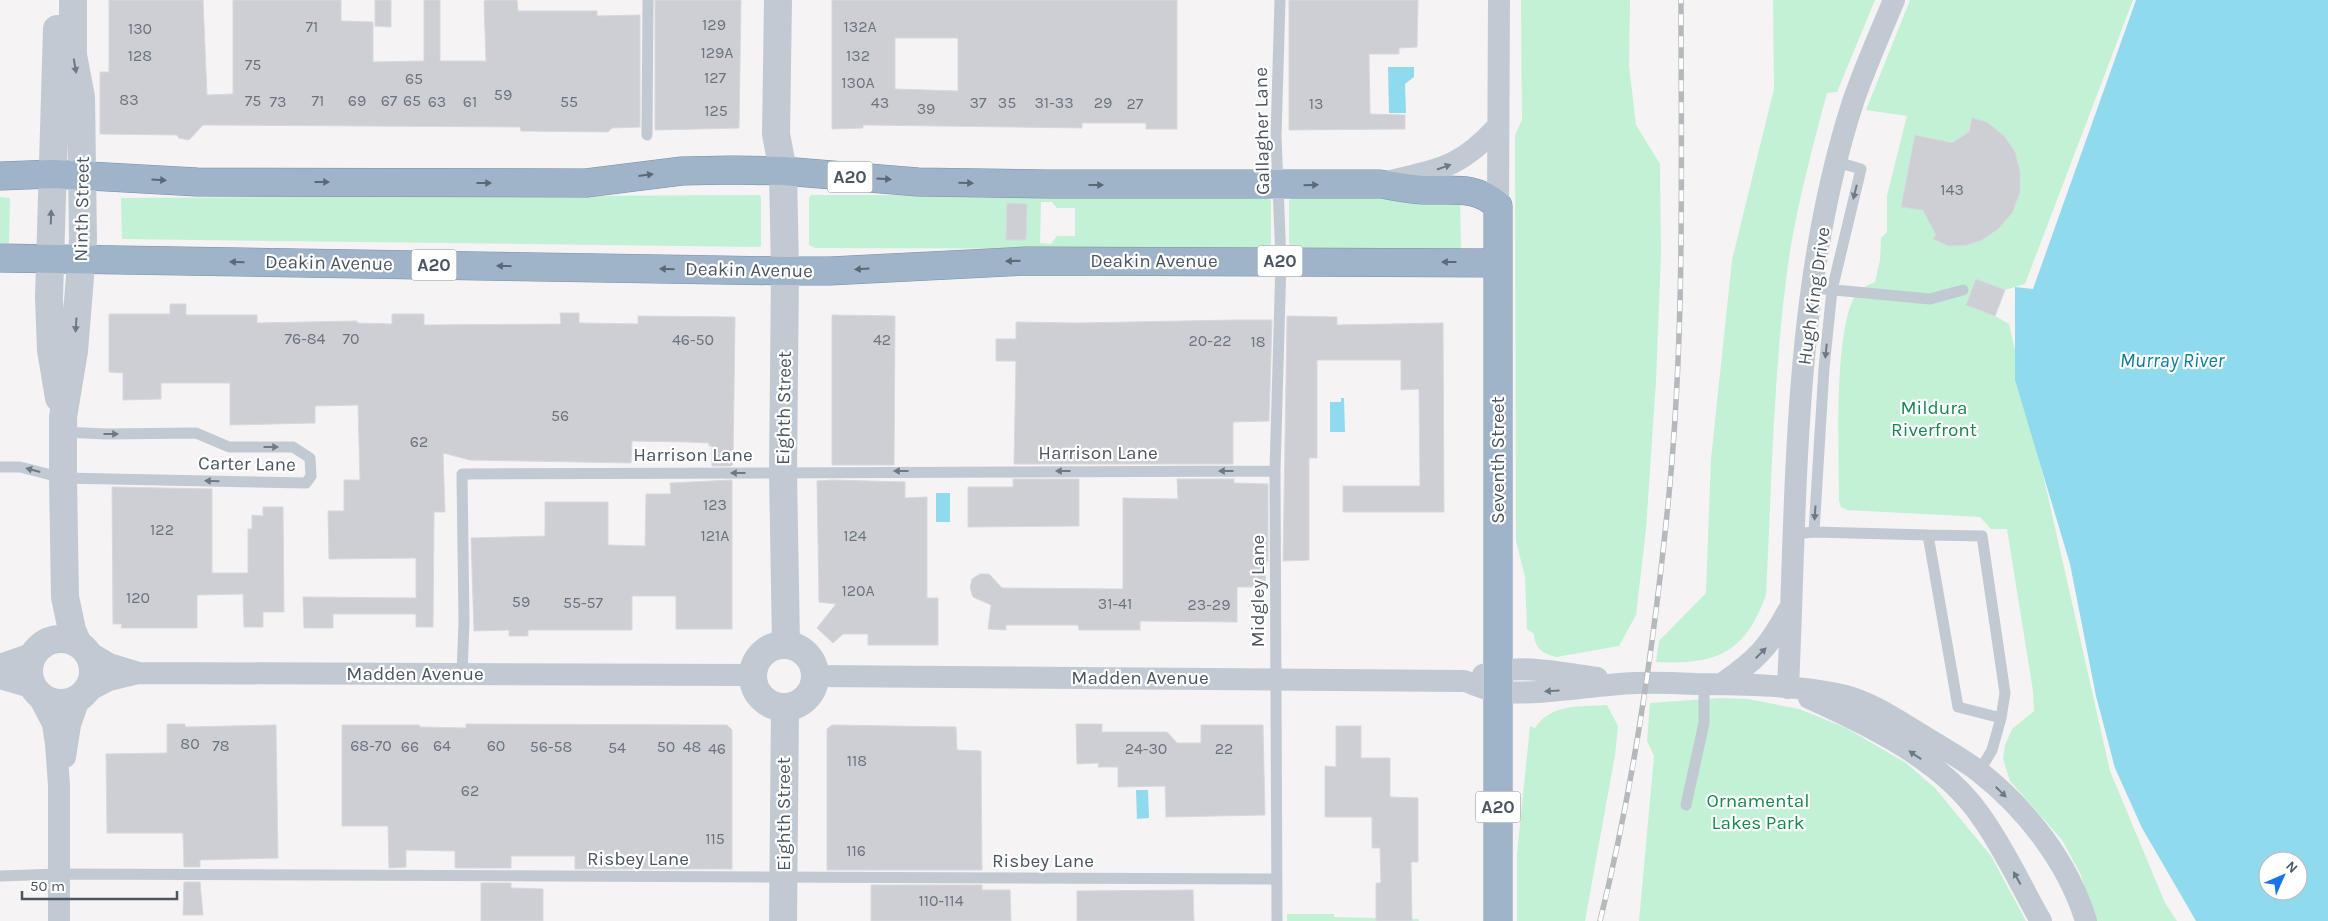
<svg xmlns="http://www.w3.org/2000/svg" width="2328" height="921" viewBox="0 0 2328 921" font-family="Karla,sans-serif">
	<style>
		.green { fill: #c3f1d5; fill-rule: evenodd }
		.water { fill: #90daee; fill-rule: evenodd }
		.building { fill: #cdcfd5; stroke: #d7d9de; fill-rule: evenodd }
		.lines { fill: none; stroke-linecap: round; stroke-linejoin: round }
		.trunk-casing { stroke: #7690ad; stroke-width: 29 }
		.service { stroke: #c1cad2; stroke-width: 11 }
		.minor { stroke: #c1cad2; stroke-width: 22 }
		.tertiary { stroke: #c1cad2; stroke-width: 28 }
		.trunk { stroke: #9fb4c9; stroke-width: 28 }
		.rail-casing { stroke: #b5b8bd; stroke-width: 5.5 }
		.rail { stroke: #fff; stroke-width: 4; stroke-dasharray: 11; stroke-linecap: butt }
		.oneway { fill: #6e7983 }
		.oneway2 { fill: #5b6976 }
		.labels { text-anchor: middle; dominant-baseline: central; stroke-width: 4.5; stroke-linejoin: round; paint-order: stroke }
		.number-label { font-size: 16px; fill: #6b747e }
		.shield { fill: #fff; stroke: #808990; stroke-width: 1 }
		.shield-label { font-size: 18px; font-weight: bold; fill: #4a5661 }
		.street-label { font-size: 19px; fill: #4a5661; stroke: #fff }
		.park-label { font-size: 19px; fill: #17864f; stroke: #fff }
		.water-label { font-size: 20px; font-style: italic; fill: #0c7c9b; stroke: #fff }
	</style>
	<rect width="100%" height="100%" fill="#f5f3f3"/>
	<path class="green" d="M 1521,0 L 1630,0 L 1629,66 L 1636,125 L 1660,164 L 1661,253 L 1656,381 L 1646,529 L 1636,615 L 1619,646 L 1556,657 C 1542,653 1535,649 1534,634 L 1527,629 L 1525,577 L 1516,541 L 1515,135 L 1522,120 Z
		M 1773,0 L 1875,0 L 1837,92 L 1827,93 C 1813,145 1799,198 1790,251 C 1773,365 1772,481 1766,595 C 1745,654 1715,665 1656,662 L 1659,641 L 1706,593 L 1711,459 L 1732,260 L 1774,89 Z
		M 1910,0 L 2133,0 L 2025,284 L 2005,290 L 1995,316 L 2009,324 L 2110,771 L 2165,903 L 2177,921 L 2096,921 L 2081,875 L 2062,840 L 2010,781 L 2003,759 L 2005,745 L 2012,729 L 2034,711 L 2033,691 L 2007,529 L 1991,529 L 1980,517 L 1847,510 L 1841,507 L 1839,501 C 1839,455 1833,331 1856,294 C 1859,288 1869,285 1875,282 L 1880,260 L 1881,238 L 1887,232 L 1887,196 L 1907,116 L 1866,110 Z
		M 759,195 L 761,197 L 761,246 L 759,247 L 122,239 L 121,198 Z
		M 811,195 L 1264,195 L 1271,200 L 1271,245 L 1269,249 L 815,248 L 809,245 L 809,198 ZM 1041,202 L 1052,202 L 1057,208 L 1075,208 L 1075,236 L 1057,236 L 1051,244 L 1040,243 Z
		M 1292,196 L 1460,197 L 1461,251 L 1294,249 L 1289,245 L 1289,201 Z
		M 0,197 L 10,198 L 9,243 L 0,243 Z
		M 1720,698 L 1748,699 L 1799,709 L 1846,728 L 1906,763 L 1935,788 L 1991,856 L 2026,921 L 1639,921 L 1654,756 L 1647,741 L 1650,703 Z
		M 1607,705 L 1618,726 L 1615,755 L 1585,921 L 1517,921 L 1517,854 L 1530,726 L 1535,728 C 1551,703 1580,707 1607,705 Z
		M 1287,914 L 1334,914 L 1334,917 L 1419,919 L 1419,921 L 1287,921 Z"/>
	<path class="water" d="M 2136,0 L 2328,0 L 2328,921 L 2196,921 L 2142,828 L 2115,768 L 2096,696 L 2070,564 L 2015,380 L 2015,287 L 2033,289 ZM 2268,861 L 2298,861 L 2298,891 L 2268,891 Z
		M 1388,67 L 1414,67 L 1414,77 L 1405,84 L 1406,113 L 1389,113 Z
		M 1341,398 L 1344,398 L 1345,432 L 1330,432 L 1330,402 L 1341,402 Z
		M 936,493 L 950,493 L 950,522 L 936,522 Z
		M 1136,790 L 1148,790 L 1149,818 L 1137,819 Z"/>
	<path class="building" d="M 109,0 L 203,0 L 207,95 L 233,94 L 233,0 L 341,0 L 341,21 L 373,22 L 373,62 L 424,61 L 424,0 L 440,0 L 440,61 L 486,61 L 484,1 L 487,0 L 517,0 L 518,11 L 597,11 L 597,16 L 640,15 L 640,127 L 612,128 L 608,132 L 521,131 L 520,127 L 203,125 L 189,140 L 179,138 L 177,135 L 100,134 L 100,72 L 109,72 Z
		M 375,0 L 391,0 L 391,27 L 375,26 Z
		M 655,0 L 741,0 L 739,128 L 655,130 Z
		M 832,0 L 1177,0 L 1177,129 L 1146,129 L 1146,123 L 1082,123 L 1082,128 L 863,125 L 863,128 L 832,129 ZM 895,38 L 958,38 L 958,91 L 895,89 Z
		M 1289,0 L 1418,0 L 1417,47 L 1399,48 L 1399,54 L 1369,54 L 1370,114 L 1405,115 L 1405,129 L 1289,130 Z
		M 1972,118 L 1987,122 L 2005,137 L 2015,152 L 2020,172 L 2020,192 L 2012,213 L 1998,229 L 1982,240 L 1967,245 L 1949,246 L 1933,239 L 1936,235 L 1923,210 L 1901,207 L 1915,135 L 1952,143 L 1969,132 Z
		M 1007,203 L 1027,204 L 1026,240 L 1006,240 Z
		M 1976,279 L 2005,290 L 1995,316 L 1966,305 Z
		M 170,304 L 186,304 L 186,315 L 257,315 L 257,323 L 357,321 L 357,323 L 392,324 L 392,314 L 424,314 L 424,325 L 561,324 L 560,313 L 579,313 L 579,323 L 638,324 L 638,316 L 735,317 L 733,464 L 731,466 L 712,466 L 712,446 L 709,446 L 709,443 L 687,442 L 632,441 L 631,463 L 470,460 L 443,453 L 445,512 L 434,512 L 433,627 L 416,627 L 416,614 L 333,614 L 333,628 L 304,628 L 303,597 L 416,598 L 416,558 L 329,559 L 328,511 L 344,511 L 344,480 L 360,480 L 358,405 L 315,406 L 315,423 L 230,425 L 230,383 L 161,383 L 161,399 L 123,400 L 123,373 L 109,372 L 109,314 L 170,314 Z
		M 832,315 L 895,316 L 894,465 L 832,465 Z
		M 1287,316 L 1337,317 L 1337,325 L 1443,323 L 1444,512 L 1343,512 L 1343,486 L 1420,486 L 1419,389 L 1401,390 L 1401,360 L 1317,360 L 1317,458 L 1309,458 L 1309,560 L 1283,561 Z
		M 1235,320 L 1272,320 L 1269,421 L 1233,422 L 1233,464 L 1014,464 L 1016,361 L 996,361 L 996,339 L 1016,339 L 1016,322 L 1078,323 Z
		M 1013,479 L 1079,479 L 1079,526 L 968,527 L 968,487 L 1013,487 Z
		M 1177,479 L 1234,479 L 1234,483 L 1268,484 L 1268,561 L 1266,562 L 1265,587 L 1237,587 L 1237,622 L 1140,621 L 1140,630 L 1079,630 L 1078,625 L 1006,625 L 1006,630 L 988,629 L 991,605 L 973,597 L 970,588 L 972,579 L 980,574 L 989,574 L 1002,588 L 1123,589 L 1123,498 L 1178,499 Z
		M 732,480 L 732,629 L 676,629 L 676,596 L 632,596 L 632,630 L 528,630 L 528,636 L 509,636 L 509,630 L 474,631 L 471,538 L 545,536 L 545,502 L 608,502 L 608,545 L 645,546 L 646,494 L 671,494 L 670,483 Z
		M 832,480 L 905,482 L 905,498 L 927,497 L 927,598 L 938,598 L 938,645 L 868,645 L 868,634 L 843,634 L 833,643 L 817,628 L 836,604 L 819,602 L 817,481 Z
		M 112,487 L 212,489 L 212,573 L 248,573 L 248,529 L 252,529 L 252,515 L 263,516 L 263,507 L 283,507 L 284,612 L 263,612 L 263,627 L 244,627 L 243,594 L 197,595 L 197,628 L 121,628 L 122,624 L 113,624 Z
		M 167,724 L 185,724 L 185,727 L 276,725 L 278,858 L 200,860 L 200,867 L 184,867 L 183,833 L 107,833 L 106,754 L 167,753 Z
		M 466,724 L 727,725 L 732,730 L 732,869 L 575,869 L 575,856 L 511,856 L 511,868 L 455,868 L 455,851 L 406,850 L 406,867 L 389,868 L 388,826 L 342,826 L 342,725 L 419,725 L 420,727 L 466,728 Z
		M 1076,724 L 1102,724 L 1102,732 L 1167,732 L 1177,743 L 1201,743 L 1201,725 L 1263,725 L 1265,815 L 1166,817 L 1165,786 L 1118,787 L 1118,767 L 1098,767 L 1099,763 L 1077,764 Z
		M 832,725 L 956,727 L 957,750 L 981,751 L 982,870 L 827,870 L 827,729 Z
		M 1336,726 L 1361,726 L 1361,758 L 1390,758 L 1390,797 L 1418,798 L 1418,862 L 1411,862 L 1412,921 L 1376,921 L 1376,883 L 1381,883 L 1380,848 L 1372,848 L 1372,817 L 1325,817 L 1325,766 L 1336,767 Z
		M 184,882 L 200,882 L 203,915 L 183,915 Z
		M 481,883 L 511,883 L 511,888 L 543,889 L 543,921 L 481,921 Z
		M 871,885 L 982,885 L 982,890 L 1010,890 L 1011,921 L 871,921 Z
		M 1193,890 L 1194,921 L 1077,921 L 1077,891 Z"/>
	<g class="lines">
		<defs>
			<path id="trunk" d="M 0,176 L 53,174 L 197,182 L 586,183 L 682,171 L 732,170 L 783,171 L 918,182 L 1047,184 L 1380,184 C 1394,186 1408,189 1423,190 C 1451,191 1476,185 1498,206 L 1498,921
				M 0,258 L 785,271 L 830,271 L 1026,261 L 1498,263"/>
		</defs>
		<use href="#trunk" class="trunk-casing"/>
		<path class="service" d="M 647,135 L 648,0
			M 1824,289 L 1930,299 L 1963,290
			M 0,467 L 20,467 L 63,478 L 306,483 L 311,476 L 310,458 L 293,447 L 229,447 L 196,433 L 106,434 L 63,432
			M 1814,532 L 1824,368 L 1832,290 L 1861,169 L 1837,162
			M 1794,534 L 1814,532 L 1928,535 L 1958,707 L 2001,718 L 1992,750 L 1979,772
			M 1928,535 L 1982,536 L 2005,693 L 2001,718
			M 462,674 L 464,622 L 462,474 L 1275,471
			M 1686,805 L 1704,723 L 1704,684
			M 0,876 L 59,874 L 1276,879
			M 1277,921 L 1275,471 L 1281,261 L 1276,136 L 1280,0"/>
		<path class="minor" d="M 1387,182 C 1439,169 1460,168 1497,127
			M 1498,206 L 1499,0
			M 84,649 L 109,664 L 139,673 L 753,675
			M 0,665 L 34,653
			M 1483,675 C 1518,663 1561,673 1597,678
			M 815,676 L 1464,681 C 1475,684 1488,691 1500,692 C 1545,695 1590,685 1635,683 C 1655,682 1676,683 1696,684 C 1745,684 1798,685 1846,696 C 1872,703 1897,720 1920,734 C 1939,746 1959,757 1977,770 C 2026,808 2068,862 2086,921
			M 0,678 L 34,688
			M 1723,683 C 1756,660 1769,647 1788,611
			M 1788,688 C 1797,493 1792,290 1853,102 C 1865,67 1880,34 1894,0
			M 36,691 L 53,724 L 56,744 L 59,785 L 59,921
			M 84,693 L 109,680 L 138,673
			M 1809,698 C 1869,725 1942,760 1980,815 C 2004,848 2021,886 2041,921
			M 65,757 L 70,725 L 80,696"/>
		<path class="tertiary" d="M 73,0 L 73,55 L 81,97 L 83,240 L 74,351 L 63,417 L 63,478 L 65,597 L 72,630 L 78,644
			M 778,0 L 776,134 L 783,171 L 785,271 L 783,472 L 786,644
			M 57,29 L 49,298 L 51,350 L 59,398
			M29 671a32 32 0 1 1 64 0a32 32 0 1 1-64 0Z
			M753 676a31 31 0 1 1 62 0a31 31 0 1 1-62 0Z
			M 783,921 L 785,707"/>
		<use href="#trunk" class="trunk"/>
		<defs>
			<path id="rail" d="M 1600,921 C 1635,781 1655,637 1669,494 C 1685,330 1681,164 1681,0"/>
		</defs>
		<use href="#rail" class="rail-casing"/>
		<use href="#rail" class="rail"/>
	</g>
	<defs><path id="oneway-solid" d="M-6-.8H1V-3.2L6.5 0L1 3.2V.8H-6Z" transform="scale(1.25)"/></defs>
	<g class="oneway">
		<use href="#oneway-solid" transform="translate(75 66) rotate(80)"/>
		<use href="#oneway-solid" transform="translate(1444 167) rotate(-19)"/>
		<use href="#oneway-solid" transform="translate(1855 192) rotate(104)"/>
		<use href="#oneway-solid" transform="translate(51 217) rotate(-88)"/>
		<use href="#oneway-solid" transform="translate(76 325) rotate(94)"/>
		<use href="#oneway-solid" transform="translate(1826 351) rotate(96)"/>
		<use href="#oneway-solid" transform="translate(111 434)"/>
		<use href="#oneway-solid" transform="translate(271 447)"/>
		<use href="#oneway-solid" transform="translate(33 470) rotate(-165)"/>
		<use href="#oneway-solid" transform="translate(901 471) rotate(180)"/>
		<use href="#oneway-solid" transform="translate(1063 471) rotate(180)"/>
		<use href="#oneway-solid" transform="translate(1226 471) rotate(180)"/>
		<use href="#oneway-solid" transform="translate(738 473) rotate(180)"/>
		<use href="#oneway-solid" transform="translate(212 481) rotate(-179)"/>
		<use href="#oneway-solid" transform="translate(1815 513) rotate(94)"/>
		<use href="#oneway-solid" transform="translate(1761 653) rotate(-45)"/>
		<use href="#oneway-solid" transform="translate(1552 691) rotate(176)"/>
		<use href="#oneway-solid" transform="translate(1915 755) rotate(-146)"/>
		<use href="#oneway-solid" transform="translate(2001 792) rotate(45)"/>
		<use href="#oneway-solid" transform="translate(2017 878) rotate(-119)"/>
	</g>
	<g class="oneway2">
		<use href="#oneway-solid" transform="translate(646 175) rotate(-7)"/>
		<use href="#oneway-solid" transform="translate(884 179) rotate(4)"/>
		<use href="#oneway-solid" transform="translate(159 180) rotate(3)"/>
		<use href="#oneway-solid" transform="translate(322 182)"/>
		<use href="#oneway-solid" transform="translate(484 183)"/>
		<use href="#oneway-solid" transform="translate(966 183) rotate(1)"/>
		<use href="#oneway-solid" transform="translate(1096 185)"/>
		<use href="#oneway-solid" transform="translate(1311 185) rotate(-1)"/>
		<use href="#oneway-solid" transform="translate(1013 261) rotate(178)"/>
		<use href="#oneway-solid" transform="translate(237 262) rotate(-179)"/>
		<use href="#oneway-solid" transform="translate(1449 262) rotate(-180)"/>
		<use href="#oneway-solid" transform="translate(504 266) rotate(-179)"/>
		<use href="#oneway-solid" transform="translate(667 269) rotate(-179)"/>
		<use href="#oneway-solid" transform="translate(862 269) rotate(177)"/>
	</g>
	<g class="labels">
		<g class="number-label">
			<text x="714" y="24">129</text>
			<text x="312" y="26">71</text>
			<text x="860" y="26">132A</text>
			<text x="140" y="28">130</text>
			<text x="717" y="52">129A</text>
			<text x="140" y="55">128</text>
			<text x="858" y="55">132</text>
			<text x="253" y="64">75</text>
			<text x="715" y="77">127</text>
			<text x="414" y="78">65</text>
			<text x="858" y="82">130A</text>
			<text x="503" y="94">59</text>
			<text x="129" y="99">83</text>
			<text x="253" y="100">75</text>
			<text x="318" y="100">71</text>
			<text x="357" y="100">69</text>
			<text x="389" y="100">67</text>
			<text x="412" y="100">65</text>
			<text x="278" y="101">73</text>
			<text x="437" y="101">63</text>
			<text x="470" y="101">61</text>
			<text x="569" y="101">55</text>
			<text x="880" y="102">43</text>
			<text x="978" y="102">37</text>
			<text x="1007" y="102">35</text>
			<text x="1054" y="102">31-33</text>
			<text x="1103" y="102">29</text>
			<text x="1135" y="103">27</text>
			<text x="1316" y="103">13</text>
			<text x="926" y="108">39</text>
			<text x="716" y="110">125</text>
			<text x="1952" y="189">143</text>
			<text x="305" y="338">76-84</text>
			<text x="351" y="338">70</text>
			<text x="693" y="339">46-50</text>
			<text x="882" y="339">42</text>
			<text x="1210" y="340">20-22</text>
			<text x="1258" y="341">18</text>
			<text x="560" y="415">56</text>
			<text x="419" y="441">62</text>
			<text x="715" y="504">123</text>
			<text x="162" y="529">122</text>
			<text x="715" y="535">121A</text>
			<text x="855" y="535">124</text>
			<text x="858" y="590">120A</text>
			<text x="138" y="597">120</text>
			<text x="521" y="601">59</text>
			<text x="583" y="602">55-57</text>
			<text x="1115" y="603">31-41</text>
			<text x="1209" y="604">23-29</text>
			<text x="190" y="743">80</text>
			<text x="221" y="745">78</text>
			<text x="371" y="745">68-70</text>
			<text x="442" y="745">64</text>
			<text x="496" y="745">60</text>
			<text x="410" y="746">66</text>
			<text x="551" y="746">56-58</text>
			<text x="666" y="746">50</text>
			<text x="692" y="746">48</text>
			<text x="617" y="747">54</text>
			<text x="717" y="748">46</text>
			<text x="1146" y="748">24-30</text>
			<text x="1224" y="748">22</text>
			<text x="857" y="760">118</text>
			<text x="470" y="790">62</text>
			<text x="715" y="838">115</text>
			<text x="856" y="850">116</text>
			<text x="941" y="900">110-114</text>
		</g>
		<g class="shield">
			<rect x="827.5" y="161.5" width="45" height="31" rx="4"/>
			<rect x="1257.5" y="245.5" width="45" height="31" rx="4"/>
			<rect x="411.5" y="249.5" width="45" height="31" rx="4"/>
			<rect x="1475.5" y="791.5" width="45" height="31" rx="4"/>
		</g>
		<g class="shield-label">
			<text x="850" y="177">A20</text>
			<text x="1280" y="261">A20</text>
			<text x="434" y="265">A20</text>
			<text x="1498" y="807">A20</text>
		</g>
		<g class="street-label">
			<text transform="translate(1262 131) rotate(-91)">Gallagher Lane</text>
			<text transform="translate(82 209) rotate(-89)">Ninth Street</text>
			<text x="1154" y="261">Deakin Avenue</text>
			<text transform="translate(329 263) rotate(1)">Deakin Avenue</text>
			<text transform="translate(749 270) rotate(1)">Deakin Avenue</text>
			<text transform="translate(1814 296) rotate(-82)">Hugh King Drive</text>
			<text transform="translate(784 408) rotate(-89)">Eighth Street</text>
			<text x="1098" y="453">Harrison Lane</text>
			<text x="693" y="455">Harrison Lane</text>
			<text transform="translate(1498 460) rotate(-90)">Seventh Street</text>
			<text transform="translate(247 464) rotate(1)">Carter Lane</text>
			<text transform="translate(1258 591) rotate(-90)">Midgley Lane</text>
			<text x="415" y="674">Madden Avenue</text>
			<text x="1140" y="678">Madden Avenue</text>
			<text transform="translate(784 814) rotate(-90)">Eighth Street</text>
			<text x="638" y="859">Risbey Lane</text>
			<text x="1043" y="861">Risbey Lane</text>
		</g>
		<g class="park-label">
			<text x="1934" y="408">Mildura<tspan x="1934" dy="22">Riverfront</tspan></text>
			<text x="1758" y="801">Ornamental<tspan x="1758" dy="22">Lakes Park</tspan></text>
		</g>
		<g class="water-label">
			<text x="2172" y="360">Murray River</text>
		</g>
	</g>
	<g transform="translate(2283 876) rotate(45)"><circle r="24" fill="#ffffff" stroke="#b7bbc0"/>
	<path d="M0-4L9 19L0 12L-9 19Z" fill="#1a73e8"/>
	<text y="-8" font-size="14" font-weight="bold" text-anchor="middle" fill="#4a5661">N</text>
	</g>
	<path d="M22 891v8h155v-8" fill="none" stroke="#4a5661" stroke-width="2.5"/>
	<text x="30" y="891" font-size="15" fill="#4a5661" stroke="#ffffff" stroke-width="4" paint-order="stroke">50 m</text>
</svg>
